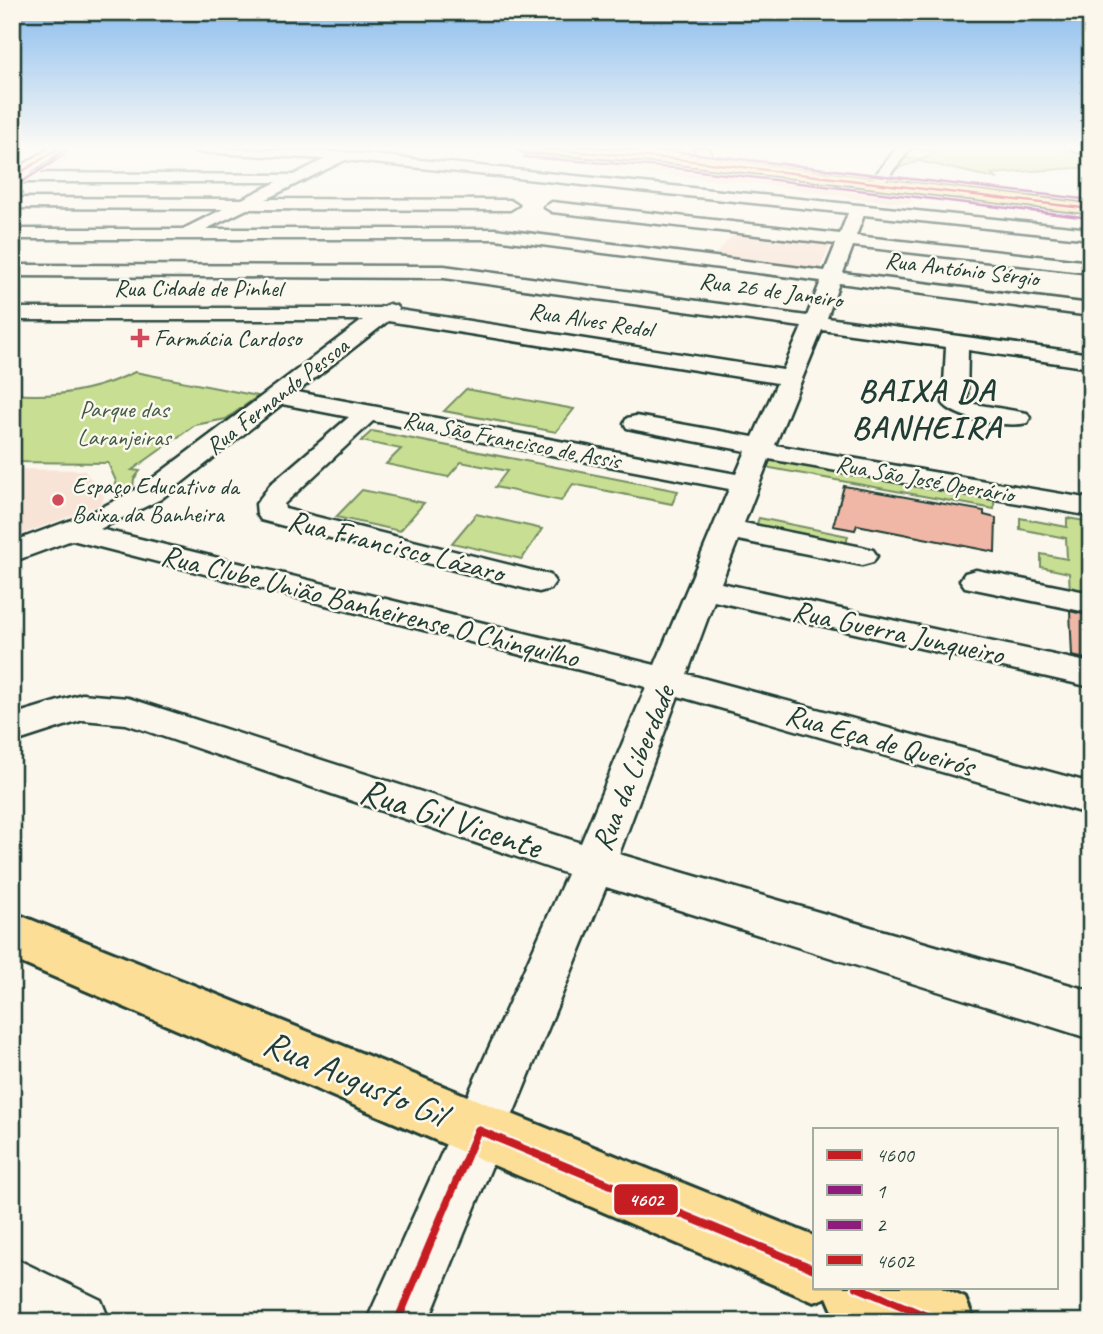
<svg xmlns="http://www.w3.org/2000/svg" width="1103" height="1334" viewBox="0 0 1103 1334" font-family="Caveat,sans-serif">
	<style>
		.built { fill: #f8e4d7 }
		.green { fill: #c8de93; stroke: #748e64; stroke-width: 2 }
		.building { fill: #f0b7a7; stroke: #1f3d34; stroke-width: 2 }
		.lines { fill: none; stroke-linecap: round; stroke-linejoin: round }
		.minor-casing { stroke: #1f3d34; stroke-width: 5 }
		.major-casing { stroke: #1f3d34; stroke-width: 6 }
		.minor { fill: #fbf7ec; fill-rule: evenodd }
		.major { fill: #fcde96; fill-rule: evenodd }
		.bus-1-casing { stroke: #fbf7ec; stroke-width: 5 }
		.bus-2-casing { stroke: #fbf7ec; stroke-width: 5 }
		.bus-3-casing { stroke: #fbf7ec; stroke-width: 5 }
		.bus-4-far1-casing { stroke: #fbf7ec; stroke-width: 5 }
		.bus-4-casing { stroke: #fbf7ec; stroke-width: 13 }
		.bus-1 { stroke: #c61d23; stroke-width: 2.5 }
		.bus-2 { stroke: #8e1c7d; stroke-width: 2.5 }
		.bus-3 { stroke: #8e1c7d; stroke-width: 2.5 }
		.bus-4-far1 { stroke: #c61d23; stroke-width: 2.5 }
		.bus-4 { stroke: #c61d23; stroke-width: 8 }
		.poi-dot { fill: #d1495b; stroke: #fbf7ec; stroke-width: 2.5 }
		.labels { text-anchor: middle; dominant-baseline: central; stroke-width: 5; stroke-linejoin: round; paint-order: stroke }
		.far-street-label { font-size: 24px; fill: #1f3d34; stroke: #fbf7ec }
		.far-poi-label { font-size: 24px; fill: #1f3d34; stroke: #fbf7ec; text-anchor: start }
		.far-park-label { font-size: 24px; fill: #415d47; stroke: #fbf7ec }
		.street-label { font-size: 30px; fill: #1f3d34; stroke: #fbf7ec }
		.far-district-label { font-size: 32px; font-weight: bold; letter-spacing: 2px; fill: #1f3d34; stroke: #fbf7ec }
		.near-street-label { font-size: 37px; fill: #1f3d34; stroke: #fbf7ec }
		.line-badge { stroke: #fbf7ec; stroke-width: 2.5 }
		.badge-label { font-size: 19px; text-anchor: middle; font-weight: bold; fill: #fff }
	</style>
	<rect width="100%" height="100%" fill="#fbf7ec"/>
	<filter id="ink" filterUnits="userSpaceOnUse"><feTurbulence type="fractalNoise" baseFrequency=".0143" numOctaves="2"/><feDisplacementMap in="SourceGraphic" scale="14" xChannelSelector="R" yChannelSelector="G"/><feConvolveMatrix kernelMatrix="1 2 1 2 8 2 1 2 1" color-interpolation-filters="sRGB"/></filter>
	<g filter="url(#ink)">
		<path class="built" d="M 600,163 L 811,181 L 916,196 L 910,203 L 858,199 L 770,185 L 592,169 Z
			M 736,232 L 831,243 L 818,272 L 712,258 Z
			M 12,469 L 84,470 L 104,496 L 102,504 L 12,538 Z"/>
		<path class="green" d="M 914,148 L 1059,148 L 1091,157 L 1091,167 L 992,174 L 998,179 L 919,161 L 898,168 L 905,158 L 923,159 L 937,152 Z
			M 135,372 L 258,396 L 226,419 L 195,425 L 132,470 L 140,471 L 134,479 L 133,488 L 116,491 L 114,486 L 116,481 L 108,463 L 12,462 L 12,394 C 54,398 97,390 135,372 Z
			M 466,389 L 574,409 L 556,432 L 444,411 Z
			M 372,431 L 678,491 L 672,504 L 573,484 L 561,501 L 495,487 L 507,471 L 461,462 L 448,477 L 386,464 L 401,449 L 361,441 Z
			M 768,458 L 994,499 L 994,509 L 765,467 Z
			M 362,490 L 424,503 L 400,531 L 336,517 Z
			M 476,514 L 542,529 L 522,559 L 452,543 Z
			M 759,518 L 848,536 L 845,548 L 755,529 Z
			M 1020,518 L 1067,527 L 1067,518 L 1091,522 L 1091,598 L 1070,594 L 1069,573 L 1041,567 L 1041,554 L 1067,559 L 1066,538 L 1020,529 Z"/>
		<path class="building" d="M 844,486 L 984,511 L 984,515 L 996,518 L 995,552 L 857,525 L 855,530 L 833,526 Z
			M 1070,611 L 1091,616 L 1091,660 L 1072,656 Z"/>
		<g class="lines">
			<defs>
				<path id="minor" d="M 50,148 L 66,148 L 30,173 L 294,175 L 325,159 L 196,152 L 189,148 L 343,152 L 1091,229 L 1091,239 L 864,215 L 856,236 L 1091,262 L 1091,273 L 853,246 L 843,273 L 1091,304 L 1091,316 L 839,283 L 827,318 L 1091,354 L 1091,368 L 968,350 L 967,400 L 974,404 L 1027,413 L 1030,418 L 1027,423 C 1008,428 954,419 943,403 L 946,347 L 822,330 L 775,445 L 1091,499 L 1091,516 L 769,459 L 744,523 L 862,547 L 873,550 L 877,556 L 873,562 L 862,565 L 738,540 L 721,583 L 1091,663 L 1091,687 L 714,601 L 687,674 L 1091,783 L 1091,815 L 678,696 L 619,854 L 1091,991 L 1091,1039 L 606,887 L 428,1322 L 366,1322 L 567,874 L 126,724 L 83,720 L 12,743 L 12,715 L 82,694 L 128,698 L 581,843 L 646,687 L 72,540 L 12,562 L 12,542 L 93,512 L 141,487 L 363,320 L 12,320 L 12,308 L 379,308 L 389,304 L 396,306 L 399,310 L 783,370 L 802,327 L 444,278 L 12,276 L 12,265 L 444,266 L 807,316 L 821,281 L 495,239 L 12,239 L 12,229 L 183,229 L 223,209 L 12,208 L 12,198 L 242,199 L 277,182 L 12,182 L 12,172 ZM 345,160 L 848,213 L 840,234 L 552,202 L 544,207 L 552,212 L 836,244 L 825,271 L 495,229 L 206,229 L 247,209 L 510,210 L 518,205 L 510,200 L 266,199 ZM 388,321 L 777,383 L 753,437 L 636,416 L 627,418 L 624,423 L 627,428 L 636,430 L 746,451 L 736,474 L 297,392 ZM 282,404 L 349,417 L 271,484 L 256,504 L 257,514 L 261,520 L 539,592 L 550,589 L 555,582 L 550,575 L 285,509 L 284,504 L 373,421 L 729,489 L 655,665 L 100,529 L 161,499 Z
					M 694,148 L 708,148 L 716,163 L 714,166 L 704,166 Z
					M 897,148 L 911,148 L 881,186 L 871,186 L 869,183 Z
					M 1072,148 L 1091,148 L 1091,155 L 1074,151 Z
					M 976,570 L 1091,593 L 1091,613 L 965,587 L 960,580 L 965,573 Z
					M 12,1257 L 101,1300 L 110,1322 L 12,1320 Z"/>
				<path id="major" d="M 518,148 L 587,148 L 676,154 L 1091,204 L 1091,214 L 676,164 L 525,152 Z
					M 12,912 L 814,1236 L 814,1287 L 939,1287 L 965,1298 L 975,1322 L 859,1322 L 833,1311 L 827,1297 L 814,1302 L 12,959 Z"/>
			</defs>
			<use href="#minor" class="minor-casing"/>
			<use href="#major" class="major-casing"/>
			<use href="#minor" class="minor"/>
			<use href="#major" class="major"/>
			<defs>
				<path id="bus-1" d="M 526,148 L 676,159 L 1091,209"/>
				<path id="bus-2" d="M 524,157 L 675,168 L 1090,218
					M 17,185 L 64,155"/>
				<path id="bus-3" d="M 646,148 L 1091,200"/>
				<path id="bus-4-far1" d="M 12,178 L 59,148"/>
				<path id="bus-4" d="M 478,1130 L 814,1269
					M 857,1287 L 940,1322
					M 397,1322 L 478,1130"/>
			</defs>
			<use href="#bus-1" class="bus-1-casing"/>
			<use href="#bus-2" class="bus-2-casing"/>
			<use href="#bus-3" class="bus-3-casing"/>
			<use href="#bus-4-far1" class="bus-4-far1-casing"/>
			<use href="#bus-4" class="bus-4-casing"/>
			<use href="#bus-1" class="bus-1"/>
			<use href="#bus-2" class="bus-2"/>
			<use href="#bus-3" class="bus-3"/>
			<use href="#bus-4-far1" class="bus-4-far1"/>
			<use href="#bus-4" class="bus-4"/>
		</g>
	</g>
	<linearGradient id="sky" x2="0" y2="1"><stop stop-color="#89bcee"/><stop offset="0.44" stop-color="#fdfbf6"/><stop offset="1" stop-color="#fdfbf6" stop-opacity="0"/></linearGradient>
	<rect width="1103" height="335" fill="url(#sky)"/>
	<g class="poi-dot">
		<path d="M136.5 327.5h7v7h7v7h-7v7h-7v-7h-7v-7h7z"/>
		<circle cx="58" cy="500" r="7"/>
	</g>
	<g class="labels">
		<g class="far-street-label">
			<text transform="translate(962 269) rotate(7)">Rua António Sérgio</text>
			<text x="198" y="288">Rua Cidade de Pinhel</text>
			<text transform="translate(771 290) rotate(8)">Rua 26 de Janeiro</text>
			<text transform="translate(591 320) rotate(9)">Rua Alves Redol</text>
			<text transform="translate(277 396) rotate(-38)">Rua Fernando Pessoa</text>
			<text transform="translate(512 440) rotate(11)">Rua São Francisco de Assis</text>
			<text transform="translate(925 479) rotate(10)">Rua São José Operário</text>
		</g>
		<g class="far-poi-label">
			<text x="154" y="338">Farmácia Cardoso</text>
			<text x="72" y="486">Espaço Educativo da<tspan x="72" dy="28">Baixa da Banheira</tspan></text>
		</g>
		<g class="far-park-label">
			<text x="124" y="409">Parque das<tspan x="124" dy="28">Laranjeiras</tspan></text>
		</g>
		<g class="street-label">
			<text transform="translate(396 546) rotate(14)">Rua Francisco Lázaro</text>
			<text transform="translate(370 606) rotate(14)">Rua Clube União Banheirense O Chinquilho</text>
			<text transform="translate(898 632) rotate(12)">Rua Guerra Junqueiro</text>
			<text transform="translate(880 740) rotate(16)">Rua Eça de Queirós</text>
			<text transform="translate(633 768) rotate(-68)">Rua da Liberdade</text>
		</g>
		<g class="far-district-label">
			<text x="927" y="390">BAIXA DA<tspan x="927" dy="37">BANHEIRA</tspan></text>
		</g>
		<g class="near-street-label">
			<text transform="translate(451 818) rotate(18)">Rua Gil Vicente</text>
			<text transform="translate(355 1078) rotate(23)">Rua Augusto Gil</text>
		</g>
	</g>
	<rect class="line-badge" x="613" y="1183" width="66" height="33" rx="7" fill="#c61d23"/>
	<g class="badge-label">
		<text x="646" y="1206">4602</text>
	</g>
	<rect width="1103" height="1334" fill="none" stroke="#fbf7ec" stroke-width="42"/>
	<rect x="21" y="21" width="1061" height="1292" fill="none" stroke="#1f3d34" stroke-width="2.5" filter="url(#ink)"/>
	<rect x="813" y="1128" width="245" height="161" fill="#fbf7ec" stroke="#a3ada2" stroke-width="2"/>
	<rect x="827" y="1150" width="35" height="10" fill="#c61d23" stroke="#a3ada2" stroke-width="2"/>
	<text x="876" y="1162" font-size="21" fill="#1f3d34">4600</text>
	<rect x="827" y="1185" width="35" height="10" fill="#8e1c7d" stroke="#a3ada2" stroke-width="2"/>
	<text x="876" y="1198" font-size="21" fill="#1f3d34">1</text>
	<rect x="827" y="1220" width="35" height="10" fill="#8e1c7d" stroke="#a3ada2" stroke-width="2"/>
	<text x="876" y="1232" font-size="21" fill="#1f3d34">2</text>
	<rect x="827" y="1255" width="35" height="10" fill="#c61d23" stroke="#a3ada2" stroke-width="2"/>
	<text x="876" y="1268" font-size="21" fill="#1f3d34">4602</text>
</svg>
